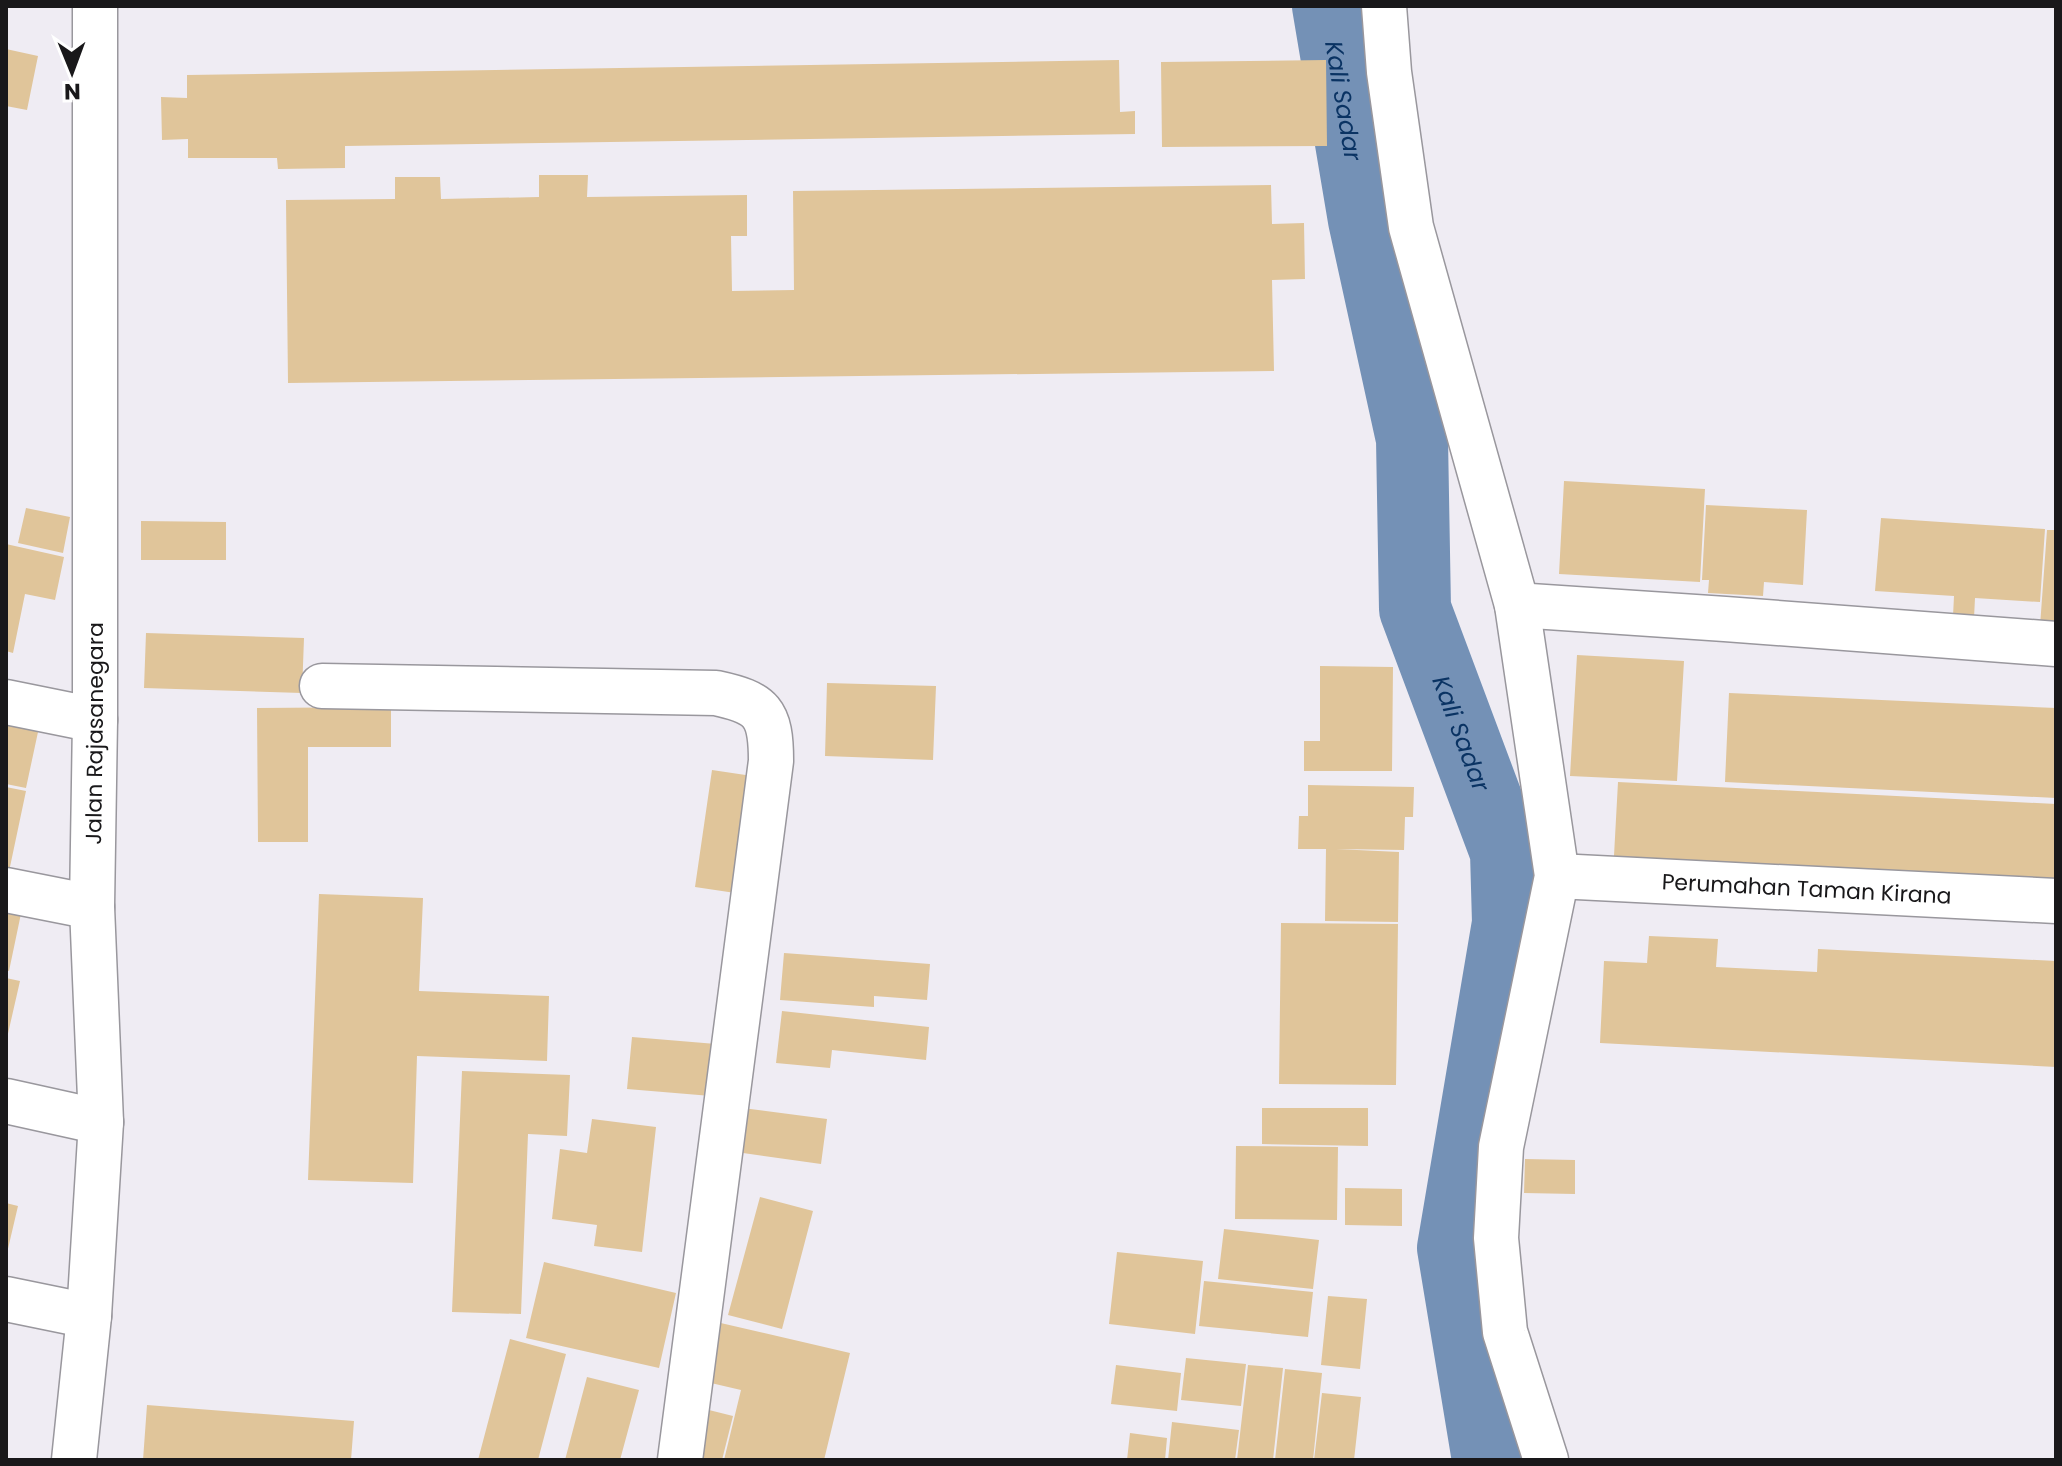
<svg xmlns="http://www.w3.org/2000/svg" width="2062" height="1466" viewBox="0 0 2062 1466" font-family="Poppins,sans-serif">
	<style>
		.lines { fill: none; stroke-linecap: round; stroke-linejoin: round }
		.river { stroke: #7491b6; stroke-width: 72 }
		.building { fill: #e0c59a }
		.minor-casing { stroke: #99979d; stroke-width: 47 }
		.minor { stroke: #fff; stroke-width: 44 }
		.labels { text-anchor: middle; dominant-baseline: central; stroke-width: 6; stroke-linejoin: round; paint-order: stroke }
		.street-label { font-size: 22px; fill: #19181a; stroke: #fff }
		.water-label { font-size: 24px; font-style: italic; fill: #0a3363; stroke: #fff }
	</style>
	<rect width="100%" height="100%" fill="#efecf3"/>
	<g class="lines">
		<path class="river" id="s1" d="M 1328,6 L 1364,220 L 1412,439 L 1415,609 L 1506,852 L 1508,923 L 1453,1248 L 1488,1460"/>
	</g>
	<path class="building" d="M 6,49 L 38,56 L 27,110 L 6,106 Z
		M 1119,60 L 1120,112 L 1135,111 L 1135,134 L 345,146 L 345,168 L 278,169 L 277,158 L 188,158 L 188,139 L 162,140 L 161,97 L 187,98 L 187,75 Z
		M 1326,60 L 1327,146 L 1162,147 L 1161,62 Z
		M 539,175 L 588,175 L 587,197 L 747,195 L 747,236 L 731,236 L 732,291 L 794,290 L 793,191 L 1271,185 L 1272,224 L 1304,223 L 1305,279 L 1272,280 L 1274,371 L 288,383 L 286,200 L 395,199 L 395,177 L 440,177 L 441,199 L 539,197 Z
		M 1564,481 L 1705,489 L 1700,582 L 1559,574 Z
		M 1706,505 L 1807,510 L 1803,585 L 1764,582 L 1763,596 L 1708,593 L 1709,580 L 1702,580 Z
		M 26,508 L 70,517 L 63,553 L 18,543 Z
		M 1881,518 L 2045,529 L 2040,602 L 1975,598 L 1974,618 L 1953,616 L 1954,596 L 1875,591 Z
		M 141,521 L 226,522 L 226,560 L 141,560 Z
		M 2047,530 L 2056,530 L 2056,627 L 2040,626 Z
		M 6,544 L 64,557 L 55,600 L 25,594 L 13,653 L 6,651 Z
		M 146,633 L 304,638 L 302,693 L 144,688 Z
		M 1577,655 L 1684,661 L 1677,781 L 1570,776 Z
		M 1320,666 L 1393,667 L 1392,771 L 1304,771 L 1304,741 L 1320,741 Z
		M 827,683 L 936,686 L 933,760 L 825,756 Z
		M 1729,693 L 2056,708 L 2056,798 L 1725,782 Z
		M 391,707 L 391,747 L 308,747 L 308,842 L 258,842 L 257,708 Z
		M 6,711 L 41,718 L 26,788 L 6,784 Z
		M 712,770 L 759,777 L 742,894 L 695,887 Z
		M 1618,782 L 2056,804 L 2056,897 L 1613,874 Z
		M 1308,785 L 1414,787 L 1413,817 L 1405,817 L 1404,850 L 1336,849 L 1399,852 L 1398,922 L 1325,921 L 1326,849 L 1298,849 L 1299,816 L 1308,816 Z
		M 6,787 L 26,791 L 7,881 L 6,881 Z
		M 319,894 L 423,898 L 419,991 L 549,996 L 547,1061 L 417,1056 L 413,1183 L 308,1180 Z
		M 6,901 L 23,904 L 9,971 L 6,970 Z
		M 1281,923 L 1398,924 L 1396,1085 L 1279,1084 Z
		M 1649,936 L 1718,939 L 1716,967 L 1817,972 L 1818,949 L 2056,961 L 2056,1067 L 1600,1043 L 1604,961 L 1647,963 Z
		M 784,953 L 930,964 L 927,1000 L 874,996 L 874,1007 L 780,1000 Z
		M 6,978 L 20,981 L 7,1038 L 6,1038 Z
		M 782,1011 L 929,1027 L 926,1060 L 832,1050 L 830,1068 L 776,1063 Z
		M 632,1037 L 716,1044 L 711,1096 L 627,1089 Z
		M 462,1071 L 570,1075 L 567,1136 L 528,1134 L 521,1314 L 452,1312 Z
		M 735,1107 L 827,1119 L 821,1164 L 729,1151 Z
		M 1262,1108 L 1368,1108 L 1368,1146 L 1262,1144 Z
		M 592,1119 L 656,1127 L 642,1252 L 594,1246 L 597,1225 L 552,1219 L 560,1149 L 587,1153 Z
		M 1236,1146 L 1338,1147 L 1337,1220 L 1235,1219 Z
		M 1525,1159 L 1575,1160 L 1575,1194 L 1524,1193 Z
		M 1345,1188 L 1402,1189 L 1402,1226 L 1345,1225 Z
		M 760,1197 L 813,1211 L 782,1329 L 728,1315 Z
		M 6,1203 L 18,1206 L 7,1253 L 6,1253 Z
		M 1224,1229 L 1319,1240 L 1313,1289 L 1218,1279 Z
		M 1117,1252 L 1203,1261 L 1195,1334 L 1109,1324 Z
		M 544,1262 L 676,1293 L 659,1368 L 526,1338 Z
		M 1204,1281 L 1313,1292 L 1308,1337 L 1199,1326 Z
		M 1328,1296 L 1367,1299 L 1360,1369 L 1321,1365 Z
		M 712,1321 L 850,1353 L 824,1460 L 724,1460 L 741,1390 L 698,1380 Z
		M 510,1339 L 566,1354 L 538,1460 L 478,1460 Z
		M 1186,1358 L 1246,1364 L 1241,1406 L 1181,1400 Z
		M 1116,1365 L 1181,1373 L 1177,1411 L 1111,1404 Z
		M 1248,1365 L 1283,1368 L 1273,1460 L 1237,1460 Z
		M 1285,1369 L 1322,1373 L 1313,1460 L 1275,1460 Z
		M 587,1377 L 639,1390 L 620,1460 L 565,1460 Z
		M 1322,1393 L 1361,1397 L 1354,1460 L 1314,1460 Z
		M 147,1405 L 354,1421 L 351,1460 L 143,1460 Z
		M 705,1409 L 733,1416 L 722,1460 L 693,1460 Z
		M 1172,1422 L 1239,1430 L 1235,1460 L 1168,1460 Z
		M 1130,1433 L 1167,1438 L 1165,1460 L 1127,1460 Z"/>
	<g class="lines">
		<defs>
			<g id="minor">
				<path d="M 1384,6 L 1389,72 L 1411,227 L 1517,605 L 1557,876 L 1501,1147 L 1496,1238 L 1505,1332 L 1546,1460"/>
				<path d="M 1517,605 L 1725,619 L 2056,644"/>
				<path d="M 322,686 L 716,693 C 762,703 771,712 771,761 L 680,1460"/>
				<path d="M 6,702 L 95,720"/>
				<path id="s2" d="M 1557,876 L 2056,901"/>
				<path d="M 6,890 L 92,907"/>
				<path d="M 6,1101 L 101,1122"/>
				<path d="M 6,1299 L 89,1316"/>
				<path id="s3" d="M 74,1460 L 89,1316 L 101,1122 L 92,907 L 95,720 L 95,6"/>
			</g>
		</defs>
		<use href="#minor" class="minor-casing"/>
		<use href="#minor" class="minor"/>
	</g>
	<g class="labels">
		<g class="street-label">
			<text stroke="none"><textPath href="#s3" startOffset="728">Jalan Rajasanegara</textPath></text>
			<text stroke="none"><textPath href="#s2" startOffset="250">Perumahan Taman Kirana</textPath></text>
		</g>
		<g class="water-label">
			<text stroke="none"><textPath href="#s1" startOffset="96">Kali Sadar</textPath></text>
			<text stroke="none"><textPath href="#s1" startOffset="744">Kali Sadar</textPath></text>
		</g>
	</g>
	<rect width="2062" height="1466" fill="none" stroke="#19181a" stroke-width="16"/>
	<g transform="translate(72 72) rotate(179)" stroke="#ffffff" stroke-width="6" paint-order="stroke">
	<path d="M0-6L14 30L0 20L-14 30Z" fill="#19181a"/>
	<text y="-12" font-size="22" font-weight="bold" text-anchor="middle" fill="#19181a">N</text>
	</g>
</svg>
